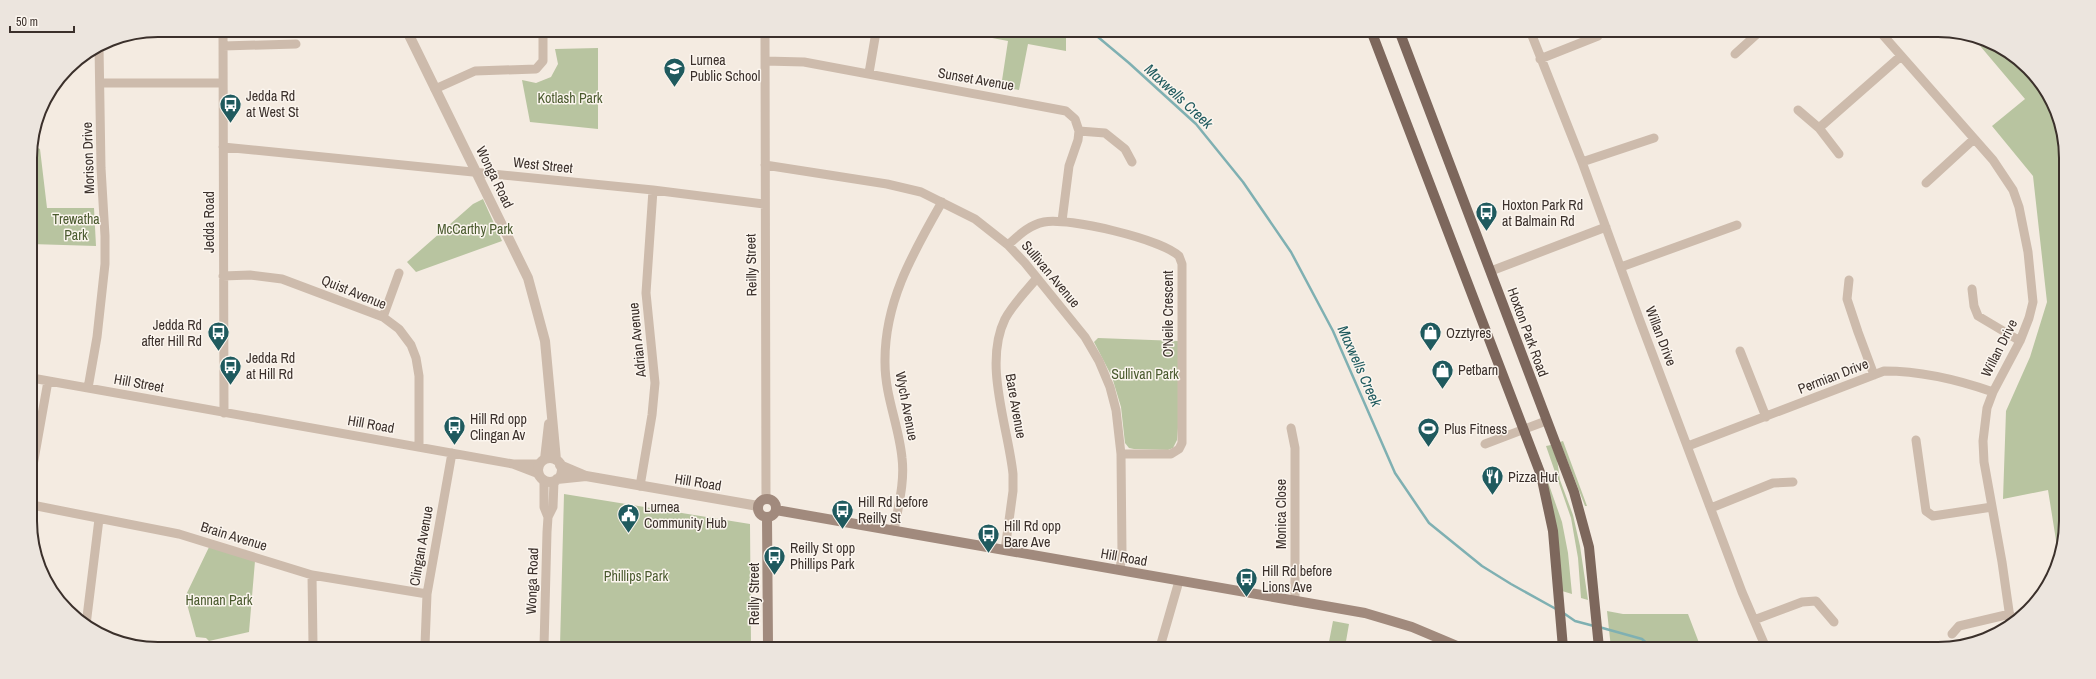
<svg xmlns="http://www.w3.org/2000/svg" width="2096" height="679" viewBox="0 0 2096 679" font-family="'Archivo Narrow',sans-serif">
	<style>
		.green { fill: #b8c4a0 }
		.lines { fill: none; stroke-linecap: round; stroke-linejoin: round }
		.stream { stroke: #7fb0b2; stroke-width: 2.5 }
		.minor { stroke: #cdbbac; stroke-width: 9 }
		.tertiary { stroke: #cdbbac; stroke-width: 10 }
		.secondary { stroke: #a18a7d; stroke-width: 10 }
		.primary { stroke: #7d675c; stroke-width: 10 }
		.labels { text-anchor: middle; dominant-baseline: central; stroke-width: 3; stroke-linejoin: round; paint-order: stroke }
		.poi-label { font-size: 14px; fill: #3b302b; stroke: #fbf5ee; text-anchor: start }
		.street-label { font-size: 14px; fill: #3b302b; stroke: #fbf5ee }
		.park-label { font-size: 14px; fill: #4a5a2e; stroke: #fbf5ee }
		.water-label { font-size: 15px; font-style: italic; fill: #1f5a5e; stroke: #fbf5ee }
		.rim { fill: none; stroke: #3b302b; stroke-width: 2 }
	</style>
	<rect width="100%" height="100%" fill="#f4ebe1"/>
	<path class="green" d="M 961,32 L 1059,32 L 1066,38 L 1066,51 L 1028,44 L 1019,90 L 1001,87 L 1008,41 Z
		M 1970,34 L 2009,51 L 2034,73 L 2064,133 L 2062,554 L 2059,559 L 2048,490 L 2003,499 L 2006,411 L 2030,357 L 2047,302 L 2033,176 L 1992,126 L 2025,99 Z
		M 598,48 L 598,129 L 530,122 L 522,80 L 536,83 L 551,77 L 558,64 L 555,49 Z
		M 31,145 L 40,149 L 47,208 L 94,208 L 96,246 L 31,244 Z
		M 483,199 L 502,241 L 416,272 L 407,262 L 473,204 Z
		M 1098,338 L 1178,341 L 1178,428 L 1177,440 L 1173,448 L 1168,450 L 1134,449 L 1129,448 L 1125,443 L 1121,407 L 1112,377 L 1094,342 Z
		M 1563,441 L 1587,506 L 1585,506 L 1560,442 Z
		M 1551,445 L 1557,459 L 1560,480 L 1573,515 L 1580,546 L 1588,600 L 1581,598 L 1578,558 L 1571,518 L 1546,446 Z
		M 1540,459 L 1562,522 L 1568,553 L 1572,594 L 1562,591 Z
		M 564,494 L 750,524 L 751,646 L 560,646 Z
		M 210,545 L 255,561 L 249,632 L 209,641 L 206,638 L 196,637 L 185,597 Z
		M 1607,611 L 1623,614 L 1688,614 L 1701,648 L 1611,648 Z
		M 1333,621 L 1349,624 L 1345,647 L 1328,647 Z"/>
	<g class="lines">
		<path class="stream" d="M 1092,32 L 1129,63 L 1196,124 L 1243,182 L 1291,252 L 1333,331 L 1395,473 L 1429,523 L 1482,566 L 1511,584 L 1556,609
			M 1562,612 L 1575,621 L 1594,626
			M 1599,627 L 1642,639 L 1652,648"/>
		<path class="minor" d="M 223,30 L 224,413
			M 765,31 L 766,499
			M 1531,33 L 1582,162 L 1640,321 L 1742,592 L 1766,648
			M 1882,34 L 1993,160 L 2013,190 L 2019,207 L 2028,252 L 2033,302 L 2029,318 L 2020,341 L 1993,392 L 1987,408 L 1983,441 L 1984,462 L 2002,562 L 2011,625
			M 223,46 L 296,44
			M 1735,54 L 1757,34
			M 1540,59 L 1598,36
			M 765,61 L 804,62 L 1066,111 L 1075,119 L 1079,131 L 1078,140 L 1069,166 L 1062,221
			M 869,73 L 876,32
			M 100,83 L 223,83
			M 435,89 L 475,71 L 536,69 L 543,61 L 543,31
			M 1798,110 L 1819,128 L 1839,154
			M 1819,128 L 1901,56
			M 1079,131 L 1105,133 L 1125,149 L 1132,162
			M 223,147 L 653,190 L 764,204
			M 1582,162 L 1654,138
			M 765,165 L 887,184 L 921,192 L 975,219 L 1008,245 L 1025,263 L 1085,337 L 1099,361 L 1110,387 L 1116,410 L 1121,454 L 1122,553 L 1120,570
			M 1926,183 L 1974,139
			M 1008,245 C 1019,235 1029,225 1044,222 C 1068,217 1161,239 1179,256 L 1182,264 L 1182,443 L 1179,449 L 1171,454 L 1121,454
			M 1621,267 L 1737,225
			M 1491,271 L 1606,227
			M 223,276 L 250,275 L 282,279 L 383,317 L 399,329 L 411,345 L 416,358 L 419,376 L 419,446
			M 1849,280 L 1847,299 L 1858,332 L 1874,375
			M 1972,289 L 1974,306 L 1978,316 L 2020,341
			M 383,317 L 399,273
			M 1740,351 L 1766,417
			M 32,378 L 513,464 L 539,474
			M 88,388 L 97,337 L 105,264 L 105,236 L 101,168 L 99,46
			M 1291,428 L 1295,448 L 1295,601
			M 1916,440 L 1926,511 L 1933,516 L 1992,507
			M 1485,444 L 1546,421
			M 1688,446 L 1884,371 C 1922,371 1956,379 1993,392
			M 515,464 L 539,464
			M 32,471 L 48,381
			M 544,480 L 544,507 L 548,517
			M 640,486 L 652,415 L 655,383 L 646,293 L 653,190
			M 32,505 L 179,534 L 312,575 L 427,594
			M 1711,508 L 1773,483 L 1793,482
			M 894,531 C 898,507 905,482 902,458 C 899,426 885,396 885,363 C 884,302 913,253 942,202
			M 1005,550 L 1013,491 L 1013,474 C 1008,426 983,364 1005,319 C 1013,304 1026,291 1037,278
			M 312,575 L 313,645
			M 1754,620 L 1802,602 L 1816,601 L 1834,622
			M 86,625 L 99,519
			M 1952,634 L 1959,626 L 2010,614
			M 425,645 L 427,594 L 452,453
			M 544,646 L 547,532 L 548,517 L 553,507 L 554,481
			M 1160,647 L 1179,581"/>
		<path class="tertiary" d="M 407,31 L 528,278 L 545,341 L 556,460
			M538 470a12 12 0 1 1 24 0a12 12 0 1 1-24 0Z
			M 545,459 L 549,424
			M 560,465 L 586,476 L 758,506
			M 557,479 L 586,476"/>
		<path class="secondary" d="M758 508a9 9 0 1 1 18 0a9 9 0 1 1-18 0Z
			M 776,510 L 1365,613 L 1412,627 L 1462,648
			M 767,517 L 768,646"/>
		<path class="primary" d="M 1372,33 L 1541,475 L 1553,531 L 1563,648
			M 1400,33 L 1574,492 L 1589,547 L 1599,648"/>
	</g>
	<defs>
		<symbol id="school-pin" viewBox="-11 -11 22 30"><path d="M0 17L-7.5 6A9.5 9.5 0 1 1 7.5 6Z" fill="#1f5a5e" stroke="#fbf5ee"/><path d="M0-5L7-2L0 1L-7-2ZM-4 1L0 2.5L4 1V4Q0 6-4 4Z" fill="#fff"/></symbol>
		<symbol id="bus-pin" viewBox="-11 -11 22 30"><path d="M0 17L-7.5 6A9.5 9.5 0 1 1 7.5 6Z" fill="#1f5a5e" stroke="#fbf5ee"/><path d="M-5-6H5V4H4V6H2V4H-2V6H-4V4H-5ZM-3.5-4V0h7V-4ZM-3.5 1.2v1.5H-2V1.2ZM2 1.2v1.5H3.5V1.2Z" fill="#fff"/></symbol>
		<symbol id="shop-pin" viewBox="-11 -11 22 30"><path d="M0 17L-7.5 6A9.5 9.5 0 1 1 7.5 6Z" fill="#1f5a5e" stroke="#fbf5ee"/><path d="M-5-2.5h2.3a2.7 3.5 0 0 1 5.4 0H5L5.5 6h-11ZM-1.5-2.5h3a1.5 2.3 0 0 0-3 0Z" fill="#fff"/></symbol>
		<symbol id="stadium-pin" viewBox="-11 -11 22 30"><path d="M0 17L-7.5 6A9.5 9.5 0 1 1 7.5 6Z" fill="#1f5a5e" stroke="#fbf5ee"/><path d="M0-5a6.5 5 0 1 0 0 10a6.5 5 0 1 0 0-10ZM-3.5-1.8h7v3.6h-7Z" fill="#fff"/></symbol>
		<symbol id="restaurant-pin" viewBox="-11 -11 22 30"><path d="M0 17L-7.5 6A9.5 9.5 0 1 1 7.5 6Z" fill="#1f5a5e" stroke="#fbf5ee"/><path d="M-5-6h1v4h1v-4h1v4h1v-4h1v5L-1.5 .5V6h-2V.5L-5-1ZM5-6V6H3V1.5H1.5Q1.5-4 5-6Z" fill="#fff"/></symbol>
		<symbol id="civic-pin" viewBox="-11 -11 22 30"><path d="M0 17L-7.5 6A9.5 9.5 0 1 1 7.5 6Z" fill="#1f5a5e" stroke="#fbf5ee"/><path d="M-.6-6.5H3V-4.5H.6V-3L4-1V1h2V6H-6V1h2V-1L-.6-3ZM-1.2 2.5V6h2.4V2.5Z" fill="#fff"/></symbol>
	</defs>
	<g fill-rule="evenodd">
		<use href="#school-pin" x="662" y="56" width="25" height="34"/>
		<use href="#bus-pin" x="218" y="92" width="25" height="34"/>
		<use href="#bus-pin" x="1474" y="200" width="25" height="34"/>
		<use href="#bus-pin" x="206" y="320" width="25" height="34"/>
		<use href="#shop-pin" x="1418" y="320" width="25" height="34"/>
		<use href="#bus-pin" x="218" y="354" width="25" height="34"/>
		<use href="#shop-pin" x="1430" y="358" width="25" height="34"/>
		<use href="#bus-pin" x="442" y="414" width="25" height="34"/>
		<use href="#stadium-pin" x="1416" y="416" width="25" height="34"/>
		<use href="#restaurant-pin" x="1480" y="464" width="25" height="34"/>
		<use href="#bus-pin" x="830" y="498" width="25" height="34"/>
		<use href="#civic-pin" x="616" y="502" width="25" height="34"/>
		<use href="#bus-pin" x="976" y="522" width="25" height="34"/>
		<use href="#bus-pin" x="762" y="544" width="25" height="34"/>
		<use href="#bus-pin" x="1234" y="566" width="25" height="34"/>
	</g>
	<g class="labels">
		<g class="poi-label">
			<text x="690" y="60">Lurnea<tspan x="690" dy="16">Public School</tspan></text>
			<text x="246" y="96">Jedda Rd<tspan x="246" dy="16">at West St</tspan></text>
			<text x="1502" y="205">Hoxton Park Rd<tspan x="1502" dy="16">at Balmain Rd</tspan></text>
			<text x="202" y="325" text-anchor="end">Jedda Rd<tspan x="202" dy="16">after Hill Rd</tspan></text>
			<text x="1446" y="333">Ozztyres</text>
			<text x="246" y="358">Jedda Rd<tspan x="246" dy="16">at Hill Rd</tspan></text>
			<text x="1458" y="370">Petbarn</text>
			<text x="470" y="419">Hill Rd opp<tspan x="470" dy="16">Clingan Av</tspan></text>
			<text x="1444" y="429">Plus Fitness</text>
			<text x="1508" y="477">Pizza Hut</text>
			<text x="858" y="502">Hill Rd before<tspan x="858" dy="16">Reilly St</tspan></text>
			<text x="644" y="507">Lurnea<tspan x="644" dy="16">Community Hub</tspan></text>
			<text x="1004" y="526">Hill Rd opp<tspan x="1004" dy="16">Bare Ave</tspan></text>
			<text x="790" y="548">Reilly St opp<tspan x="790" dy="16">Phillips Park</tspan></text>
			<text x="1262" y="571">Hill Rd before<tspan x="1262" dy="16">Lions Ave</tspan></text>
		</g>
		<g class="street-label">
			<text transform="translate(976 79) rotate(10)">Sunset Avenue</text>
			<text transform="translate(88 158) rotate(-92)">Morison Drive</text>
			<text transform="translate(543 165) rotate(6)">West Street</text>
			<text transform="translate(495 177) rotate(64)">Wonga Road</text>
			<text transform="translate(209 222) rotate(-90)">Jedda Road</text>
			<text transform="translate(751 265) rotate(-91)">Reilly Street</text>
			<text transform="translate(1051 274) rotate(50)">Sullivan Avenue</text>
			<text transform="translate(354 292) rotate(22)">Quist Avenue</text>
			<text transform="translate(1168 314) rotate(-90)">O'Neile Crescent</text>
			<text transform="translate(1528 332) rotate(70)">Hoxton Park Road</text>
			<text transform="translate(1661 336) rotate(69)">Willan Drive</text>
			<text transform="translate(637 340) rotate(-96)">Adrian Avenue</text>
			<text transform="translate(1999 348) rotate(-63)">Willan Drive</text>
			<text transform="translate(1833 376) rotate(-21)">Permian Drive</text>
			<text transform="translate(139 383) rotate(10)">Hill Street</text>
			<text transform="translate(907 406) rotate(79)">Wych Avenue</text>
			<text transform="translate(1016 406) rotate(80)">Bare Avenue</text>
			<text transform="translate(371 424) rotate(10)">Hill Road</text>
			<text transform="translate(698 482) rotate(9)">Hill Road</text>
			<text transform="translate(1281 514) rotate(-90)">Monica Close</text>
			<text transform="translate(234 536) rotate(17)">Brain Avenue</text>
			<text transform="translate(421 546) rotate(-80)">Clingan Avenue</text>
			<text transform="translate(1124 557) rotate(10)">Hill Road</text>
			<text transform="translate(532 581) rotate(-88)">Wonga Road</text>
			<text transform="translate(754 594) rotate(-90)">Reilly Street</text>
		</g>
		<g class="park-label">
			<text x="570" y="98">Kotlash Park</text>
			<text x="76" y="219">Trewatha<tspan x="76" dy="16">Park</tspan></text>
			<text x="475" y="229">McCarthy Park</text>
			<text x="1145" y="374">Sullivan Park</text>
			<text x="636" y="576">Phillips Park</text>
			<text x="219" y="600">Hannan Park</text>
		</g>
		<g class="water-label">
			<text transform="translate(1179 96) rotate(43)">Maxwells Creek</text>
			<text transform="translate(1360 366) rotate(66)">Maxwells Creek</text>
		</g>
	</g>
	<path d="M0 0H2096V679H0ZM158 37H1938A121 121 0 0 1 2059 158V521A121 121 0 0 1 1938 642H158A121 121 0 0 1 37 521V158A121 121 0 0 1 158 37Z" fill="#ece5de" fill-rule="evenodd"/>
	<path class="rim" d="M158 37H1938A121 121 0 0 1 2059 158V521A121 121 0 0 1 1938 642H158A121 121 0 0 1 37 521V158A121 121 0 0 1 158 37Z"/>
	<path d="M10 26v6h64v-6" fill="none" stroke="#3b302b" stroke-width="2"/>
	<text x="16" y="26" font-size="12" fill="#3b302b" stroke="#fbf5ee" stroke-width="3" paint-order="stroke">50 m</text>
</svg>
